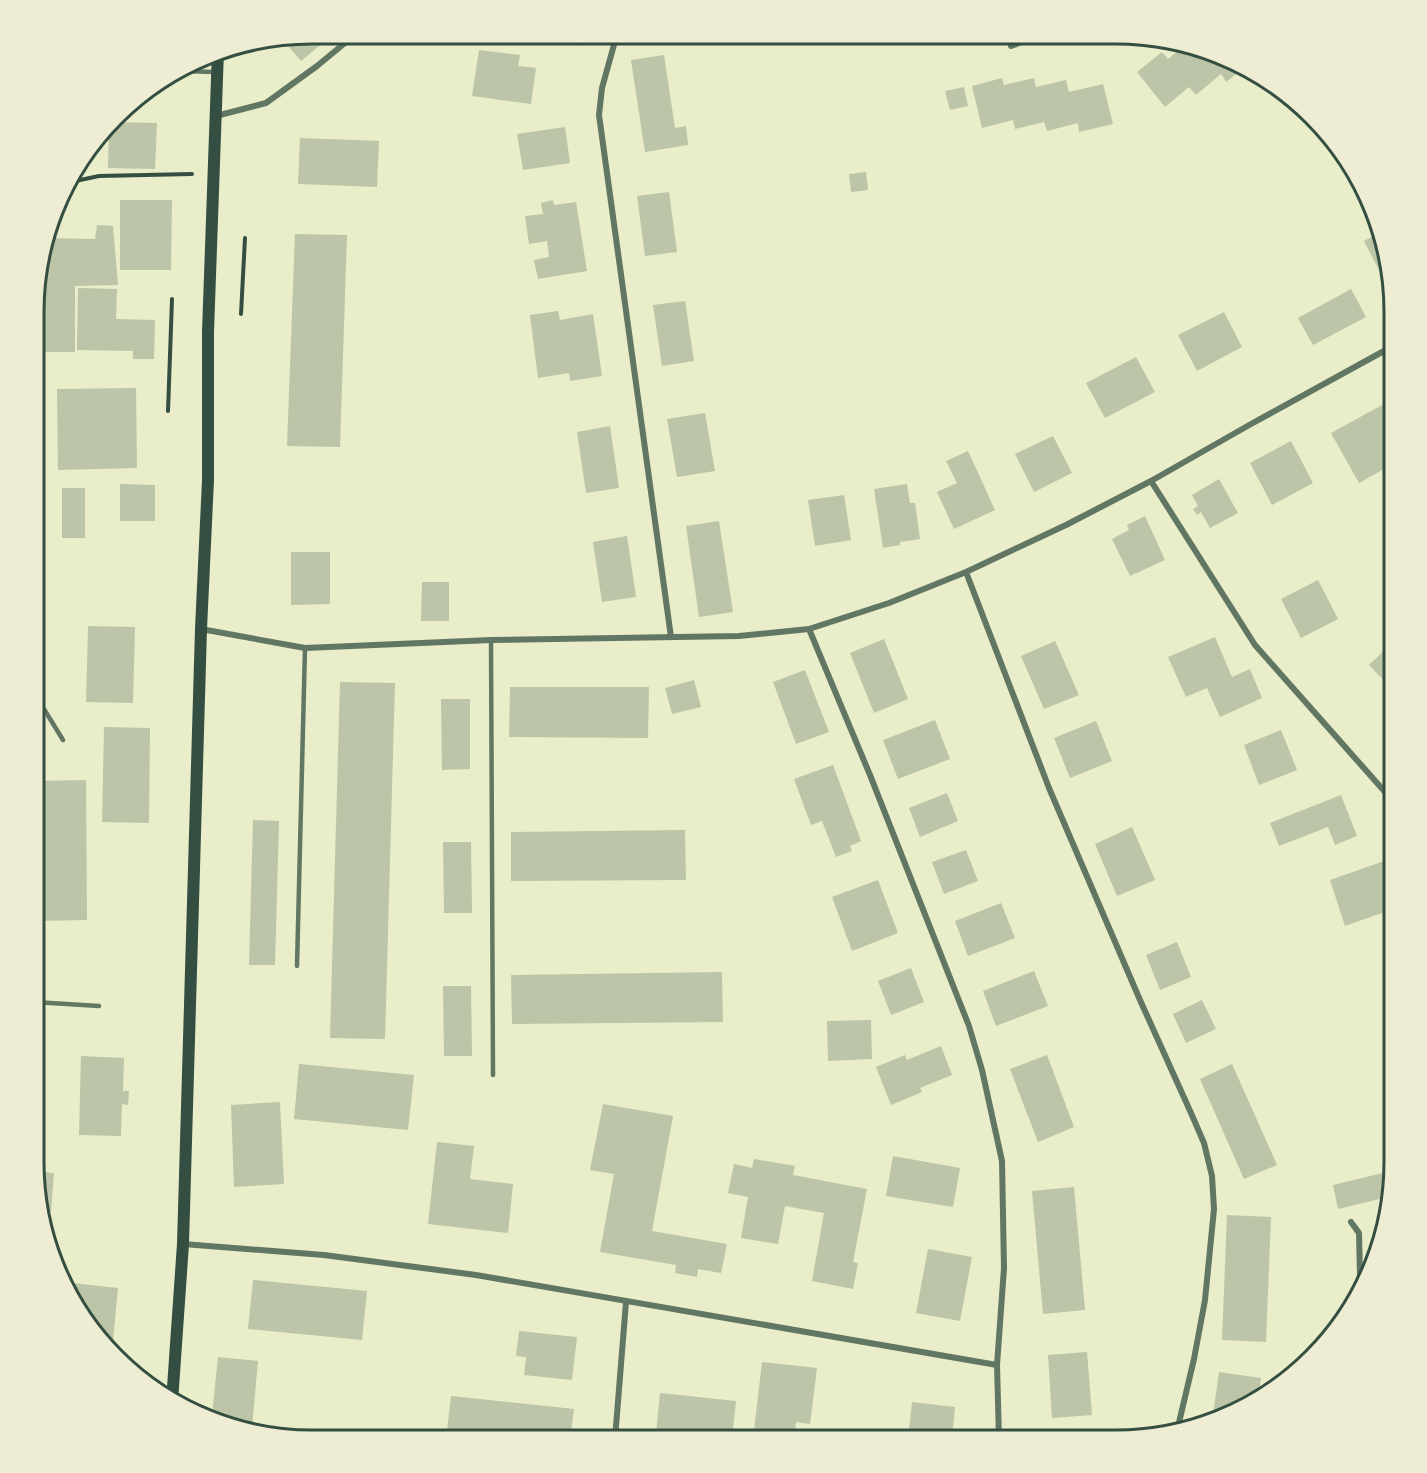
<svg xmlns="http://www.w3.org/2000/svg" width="1427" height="1473" viewBox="0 0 1427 1473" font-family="'Nunito Sans',sans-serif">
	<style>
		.building { fill: #bcc5a7 }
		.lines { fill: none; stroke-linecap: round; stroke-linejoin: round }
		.path { stroke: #344e41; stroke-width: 4 }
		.service { stroke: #617663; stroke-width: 4.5 }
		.minor { stroke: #617663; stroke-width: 6 }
		.secondary { stroke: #344e41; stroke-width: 12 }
		.rim { fill: none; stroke: #344e41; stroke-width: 3 }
	</style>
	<rect width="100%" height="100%" fill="#e9edc9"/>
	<path class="building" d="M 311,33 L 335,33 L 301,61 L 284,41 L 289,37 Z
		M 539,34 L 584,34 L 580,46 Z
		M 1184,46 L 1204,53 L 1245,67 L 1226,82 L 1221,74 L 1196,95 L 1189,87 L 1165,107 L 1137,72 L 1162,52 L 1168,59 Z
		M 479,50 L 520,55 L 518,66 L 536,68 L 531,104 L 472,96 Z
		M 664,55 L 675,128 L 686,126 L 688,145 L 645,152 L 631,60 Z
		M 1002,78 L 1004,85 L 1034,78 L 1036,87 L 1066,80 L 1069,92 L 1103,84 L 1113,124 L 1079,132 L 1078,123 L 1047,131 L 1044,122 L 1015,129 L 1013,120 L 982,128 L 972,86 Z
		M 964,87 L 968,106 L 950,110 L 945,91 Z
		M 111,122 L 157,123 L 155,169 L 108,168 L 109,125 Z
		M 565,127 L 570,163 L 523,170 L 517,134 Z
		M 300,138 L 379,141 L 377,187 L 298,184 Z
		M 866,172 L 868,190 L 851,192 L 849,174 Z
		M 669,192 L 677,252 L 645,256 L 637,196 Z
		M 120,200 L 172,200 L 171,270 L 120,270 Z
		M 553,200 L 554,205 L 576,202 L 587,271 L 538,279 L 534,260 L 549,257 L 547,241 L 529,244 L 525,216 L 543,214 L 541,203 Z
		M 97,225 L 113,226 L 118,285 L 75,286 L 75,352 L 38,352 L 38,258 L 45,238 L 95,239 Z
		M 1381,232 L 1388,268 L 1380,272 L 1364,241 Z
		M 295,234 L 347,235 L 340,447 L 287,446 Z
		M 78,288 L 117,289 L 116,319 L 155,320 L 154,359 L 133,359 L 133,351 L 77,350 Z
		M 1351,289 L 1366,317 L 1313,345 L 1298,318 Z
		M 685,301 L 694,361 L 662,366 L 653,305 Z
		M 558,311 L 560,320 L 593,314 L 602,376 L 570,381 L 569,373 L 538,378 L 530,315 Z
		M 1224,312 L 1242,347 L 1197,371 L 1178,335 Z
		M 1136,357 L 1155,392 L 1105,418 L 1086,383 Z
		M 136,388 L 137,468 L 58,470 L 57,389 Z
		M 1382,405 L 1393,427 L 1393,464 L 1359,483 L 1331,433 Z
		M 705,413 L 715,471 L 677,477 L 667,419 Z
		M 610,426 L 619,488 L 586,493 L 577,432 Z
		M 1053,436 L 1072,473 L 1034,492 L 1015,454 Z
		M 1291,441 L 1313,483 L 1272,505 L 1250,463 Z
		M 968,451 L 995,510 L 954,529 L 937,492 L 957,483 L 946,461 Z
		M 1219,479 L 1238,513 L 1210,528 L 1201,512 L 1197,515 L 1193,509 L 1198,506 L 1192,495 Z
		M 120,484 L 155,485 L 155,521 L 120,521 Z
		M 907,484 L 910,503 L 915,503 L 920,539 L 900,542 L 900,545 L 883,548 L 874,489 Z
		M 62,488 L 85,488 L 85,538 L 62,538 Z
		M 844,495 L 851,540 L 815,546 L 808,500 Z
		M 1145,516 L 1165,560 L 1130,576 L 1112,539 L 1129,530 L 1127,525 Z
		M 719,521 L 733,612 L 699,617 L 686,526 Z
		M 627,536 L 636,597 L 602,602 L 593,542 Z
		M 291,552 L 330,552 L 330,604 L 291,605 Z
		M 1318,580 L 1338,619 L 1301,638 L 1281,599 Z
		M 422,582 L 449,582 L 449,621 L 421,621 Z
		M 88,626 L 135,627 L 133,703 L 86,702 Z
		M 1215,637 L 1232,677 L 1250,669 L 1262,698 L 1220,717 L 1207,688 L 1186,697 L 1168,657 Z
		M 884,639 L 908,699 L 874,713 L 850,653 Z
		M 1055,641 L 1079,695 L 1044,709 L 1021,656 Z
		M 1393,642 L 1393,690 L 1369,665 Z
		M 805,670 L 829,732 L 796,744 L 773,682 Z
		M 694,680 L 701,707 L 672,714 L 665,688 Z
		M 340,682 L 395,683 L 385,1039 L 330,1038 Z
		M 510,687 L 649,687 L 648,738 L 509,737 Z
		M 441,699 L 470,699 L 470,769 L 442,770 Z
		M 935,720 L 950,759 L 898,779 L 883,740 Z
		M 1096,721 L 1112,761 L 1070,778 L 1054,738 Z
		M 104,727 L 150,728 L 149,823 L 102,822 Z
		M 1281,730 L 1297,770 L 1259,785 L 1244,745 Z
		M 833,765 L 861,841 L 850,846 L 852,851 L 836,857 L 822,821 L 811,825 L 794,779 Z
		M 86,780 L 87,920 L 35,921 L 36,781 Z
		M 947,793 L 958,821 L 920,837 L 909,808 Z
		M 1341,795 L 1357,836 L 1335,845 L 1328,827 L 1279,846 L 1270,823 Z
		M 253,820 L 279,821 L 275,965 L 249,965 Z
		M 1132,827 L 1155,880 L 1117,896 L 1095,844 Z
		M 685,830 L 686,880 L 511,881 L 511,832 Z
		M 443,842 L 471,842 L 472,913 L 444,913 Z
		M 966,850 L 978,881 L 944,894 L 932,862 Z
		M 1393,858 L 1393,909 L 1345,926 L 1330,880 Z
		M 878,880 L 898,933 L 852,951 L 832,897 Z
		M 1001,903 L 1015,938 L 968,956 L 955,921 Z
		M 1177,942 L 1191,977 L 1160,990 L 1146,955 Z
		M 911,968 L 924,1002 L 891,1015 L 878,981 Z
		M 1034,971 L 1048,1006 L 996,1026 L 983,991 Z
		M 722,972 L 723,1022 L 512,1024 L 511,975 Z
		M 443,986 L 471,986 L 472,1056 L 444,1056 Z
		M 1202,1000 L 1216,1029 L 1186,1043 L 1173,1014 Z
		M 871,1020 L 872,1059 L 828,1061 L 827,1021 Z
		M 941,1046 L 952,1075 L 920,1088 L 922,1092 L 891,1105 L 876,1067 L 905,1055 L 907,1060 Z
		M 1047,1055 L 1074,1127 L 1038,1142 L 1010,1069 Z
		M 81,1056 L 124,1058 L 123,1091 L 129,1091 L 128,1105 L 122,1104 L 121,1136 L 79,1135 Z
		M 299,1064 L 414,1075 L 408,1130 L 294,1119 Z
		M 1232,1064 L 1277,1165 L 1244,1179 L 1200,1079 Z
		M 280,1102 L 284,1184 L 234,1187 L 231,1105 Z
		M 603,1104 L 673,1116 L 652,1231 L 727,1244 L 721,1273 L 698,1269 L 697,1277 L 675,1273 L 676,1265 L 600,1252 L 614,1174 L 590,1170 Z
		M 437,1142 L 474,1146 L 470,1179 L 513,1184 L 508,1233 L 428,1224 Z
		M 893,1156 L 960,1168 L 953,1207 L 886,1196 Z
		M 754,1159 L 795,1166 L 793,1175 L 867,1189 L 853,1262 L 858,1263 L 853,1289 L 812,1281 L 824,1213 L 785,1206 L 778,1244 L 741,1238 L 748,1197 L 728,1193 L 734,1164 L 752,1168 Z
		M 34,1171 L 54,1173 L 51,1212 L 40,1212 Z
		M 1387,1172 L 1391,1188 L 1388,1197 L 1338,1209 L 1333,1185 Z
		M 1074,1187 L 1085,1310 L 1043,1314 L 1032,1191 Z
		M 1227,1215 L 1271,1217 L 1266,1342 L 1222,1340 Z
		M 928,1249 L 972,1257 L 960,1321 L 916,1313 Z
		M 253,1280 L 367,1291 L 362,1340 L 248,1329 Z
		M 63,1282 L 118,1288 L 113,1340 L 105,1339 L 80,1317 Z
		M 519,1331 L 577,1337 L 572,1380 L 524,1375 L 526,1357 L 516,1356 Z
		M 1087,1352 L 1092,1415 L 1052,1418 L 1048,1355 Z
		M 218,1357 L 258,1361 L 252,1427 L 212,1415 Z
		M 762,1362 L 817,1368 L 810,1424 L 796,1422 L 794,1439 L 753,1439 Z
		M 1219,1372 L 1261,1378 L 1258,1399 L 1212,1422 Z
		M 660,1393 L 736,1401 L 732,1439 L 703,1439 L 656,1434 Z
		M 451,1396 L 574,1409 L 570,1439 L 446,1439 Z
		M 912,1402 L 955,1407 L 952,1439 L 908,1439 Z"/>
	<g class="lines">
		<path class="path" d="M 66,183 L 99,176 L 192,174
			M 241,314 L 245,238
			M 168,411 L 172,299"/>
		<path class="service" d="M 181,71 L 215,72
			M 491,640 L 493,1075
			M 36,696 L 63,740
			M 297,966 L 305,648
			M 34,1002 L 99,1006"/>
		<path class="minor" d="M 617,34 L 602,88 L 599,115 L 671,637
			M 1011,46 L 1041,35
			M 216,116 L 266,103 L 317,66 L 357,33
			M 1151,481 L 1255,645 L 1393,801
			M 966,572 L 1049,788 L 1140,1000 L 1191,1113 L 1204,1143 L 1212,1176 L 1214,1209 L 1205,1300 L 1194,1359 L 1177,1431
			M 201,629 L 305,648 L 491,640 L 739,636 L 809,629 L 889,603 L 966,572 L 1066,525 L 1151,481 L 1251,424 L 1393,346
			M 809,629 L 870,775 L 969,1026 L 982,1070 L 1002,1161 L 1004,1268 L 997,1365 L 999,1439
			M 1351,1222 L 1359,1233 L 1360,1275 L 1357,1299
			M 183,1244 L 324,1255 L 476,1275 L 997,1365
			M 615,1439 L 626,1302"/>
		<path class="secondary" d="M 172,1402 L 183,1244 L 201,629 L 208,480 L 208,332 L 218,50"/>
	</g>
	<path d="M0 0H1427V1473H0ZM312 44H1116A268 268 0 0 1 1384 312V1162A268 268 0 0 1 1116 1430H312A268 268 0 0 1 44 1162V312A268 268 0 0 1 312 44Z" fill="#eeecd3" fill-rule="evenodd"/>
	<path class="rim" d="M312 44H1116A268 268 0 0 1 1384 312V1162A268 268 0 0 1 1116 1430H312A268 268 0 0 1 44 1162V312A268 268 0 0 1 312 44Z"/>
</svg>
